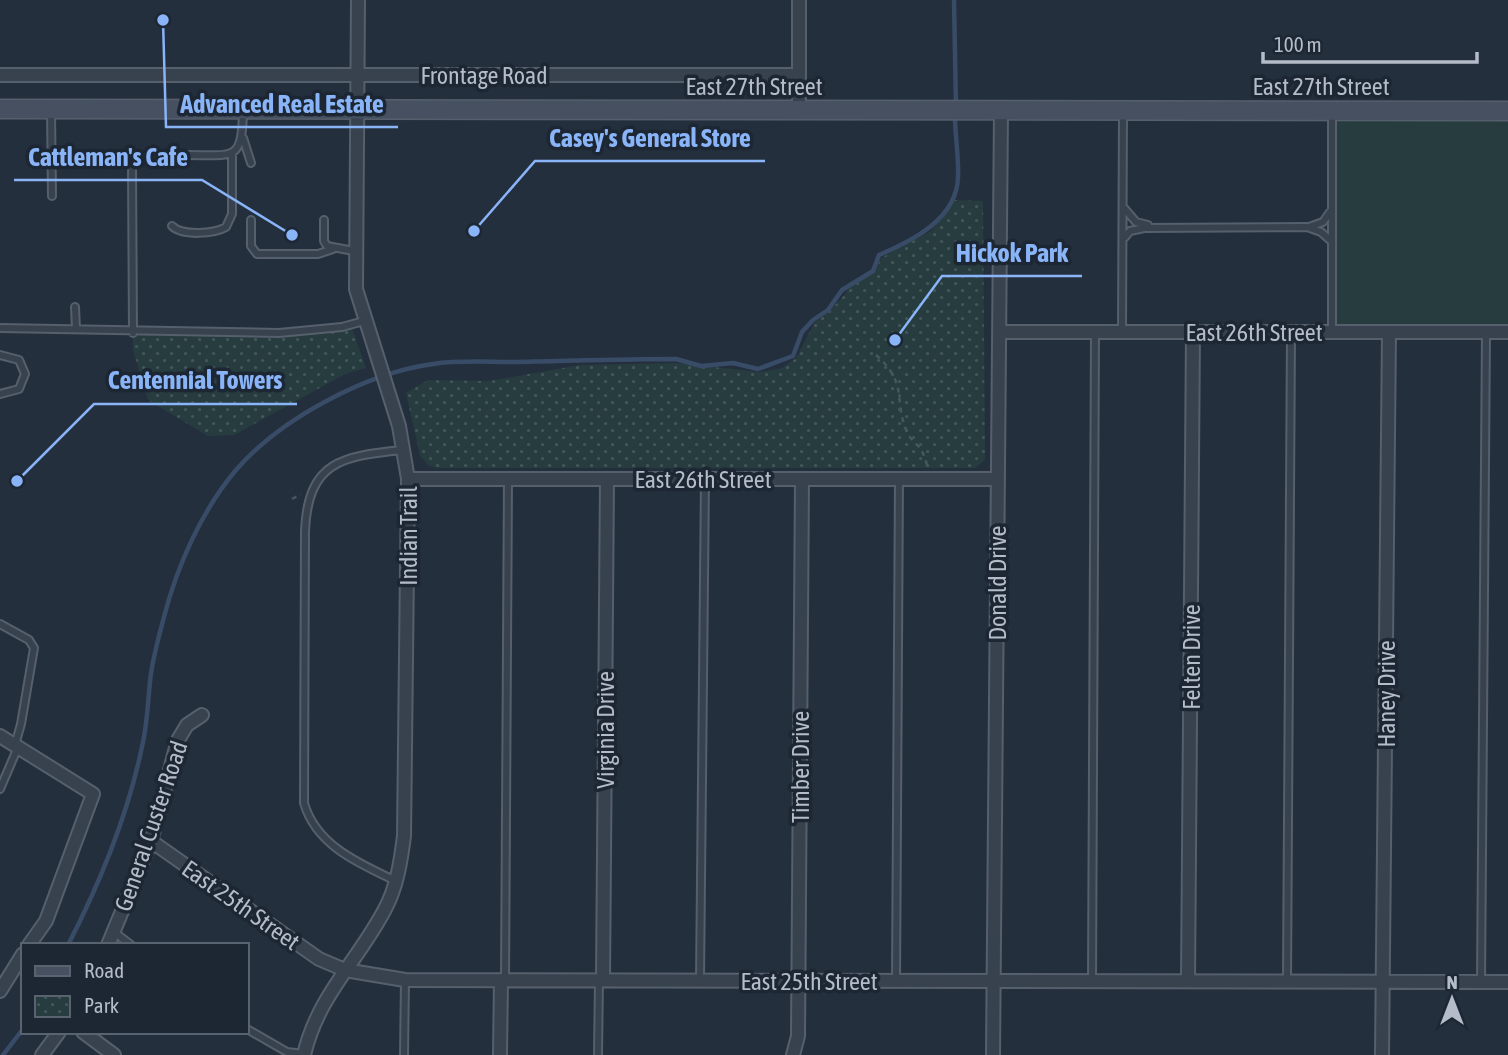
<svg xmlns="http://www.w3.org/2000/svg" width="1508" height="1055" viewBox="0 0 1508 1055" font-family="'Asap Condensed',sans-serif">
	<style>
		.grass { fill: #263c3f }
		.park { fill: url(#park-dots) }
		.lines { fill: none; stroke-linecap: round; stroke-linejoin: round }
		.stream { stroke: #394c67; stroke-width: 4.5 }
		.service-casing { stroke: #565f6c; stroke-width: 10 }
		.minor-casing { stroke: #565f6c; stroke-width: 16 }
		.secondary-casing { stroke: #565f6c; stroke-width: 21 }
		.path { stroke: #44595c; stroke-width: 2.5; stroke-dasharray: 5 5; stroke-linecap: butt }
		.service { stroke: #38414e; stroke-width: 6 }
		.minor { stroke: #38414e; stroke-width: 12 }
		.secondary { stroke: #465061; stroke-width: 18 }
		.labels { text-anchor: middle; dominant-baseline: central; stroke-width: 7; stroke-linejoin: round; paint-order: stroke }
		.street-label { font-size: 24px; fill: #b4bcc9; stroke: #1d2633 }
		.leader { fill: none; stroke: #8ab4f8; stroke-width: 2.5 }
		.callout-dot { fill: #8ab4f8; stroke: #1d2633; stroke-width: 2.5 }
		.callout-label { font-size: 26px; text-anchor: middle; font-weight: bold; fill: #8ab4f8; stroke: #1d2633; stroke-width: 7; stroke-linejoin: round; paint-order: stroke }
	</style>
	<defs>
		<pattern id="park-dots" width="8" height="8" patternUnits="userSpaceOnUse" patternTransform="scale(1.75)"><rect width="8" height="8" fill="#263c3f"/><path d="M2 2h.1M6 6h.1" fill="none" stroke="#435659" stroke-width="1.8" stroke-linecap="round"/></pattern>
	</defs>
	<rect width="100%" height="100%" fill="#242f3e"/>
	<path class="grass" d="M 1332,111 L 1508,111 L 1508,332 L 1332,332 Z"/>
	<path class="park" d="M 955,200 L 983,201 L 985,460 L 975,468 L 439,468 L 429,466 L 420,456 L 406,393 L 428,380 L 489,381 L 580,365 L 676,363 L 760,372 L 782,368 L 796,358 L 815,322 L 830,311 L 851,287 L 874,273 L 881,258 L 931,231 Z
		M 351,325 L 366,368 L 347,373 L 234,435 L 208,436 L 148,400 L 133,350 L 133,333 L 279,333 Z"/>
	<g class="lines">
		<path class="stream" d="M 954,0 L 956,108
			M 68,945 C 101,881 129,812 143,742 C 148,719 148,696 151,673 C 154,655 159,635 164,617 C 177,566 202,510 236,470 C 280,419 366,373 433,364 C 459,360 486,362 512,362 C 567,361 621,359 676,359 L 701,366 L 733,363 L 758,369 L 793,356 L 802,332 L 813,320 L 828,310 L 842,290 L 873,271 L 879,255 C 912,241 957,219 958,177 C 959,157 955,137 955,116
			M 3,1055 L 23,1029"/>
		<defs>
			<path id="service" d="M 51,111 L 52,196
				M 243,138 L 251,163
				M 187,155 C 235,155 242,162 243,110
				M 132,168 L 133,333
				M 1124,208 L 1136,222 L 1148,225
				M 251,220 L 251,246 L 257,254 L 318,254 L 333,249
				M 324,220 L 324,241 L 327,246 L 354,251
				M 172,226 C 182,236 214,234 226,227 L 232,214 L 232,153
				M 1309,227 L 1323,222 L 1330,212
				M 1125,237 L 1130,231 L 1144,228 L 1307,227 L 1321,232 L 1330,240
				M 75,307 L 76,329
				M 0,328 L 279,333 L 342,327 L 364,321
				M 1122,332 L 1123,113
				M 1332,332 L 1332,113
				M 0,355 L 19,360 L 25,374 L 19,389 L 0,394
				M 0,624 L 29,640 L 34,648 L 21,724 L 15,745
				M 0,789 L 18,747
				M 396,881 C 358,863 316,845 304,803 L 305,531 C 308,461 342,456 403,450
				M 114,932 L 131,945
				M 505,980 L 508,479
				M 700,980 L 705,479
				M 896,981 L 899,479
				M 1092,981 L 1095,332
				M 1287,981 L 1291,332
				M 1481,981 L 1486,332
				M 247,1029 L 287,1052 L 304,1054
				M 404,1055 L 405,980
				M 598,1055 L 599,980"/>
			<path id="minor" d="M 0,75 L 799,75
				M 799,110 L 799,0
				M 999,332 L 1508,332
				M 408,479 L 998,479
				M 0,736 L 93,794 L 46,921 L 29,945
				M 151,841 L 319,959 L 345,970 L 405,980 L 1508,982
				M 108,945 L 151,841 L 178,740 L 187,725 L 202,715
				M 603,980 L 607,479
				M 1188,981 L 1193,332
				M 0,991 L 23,954
				M 83,1032 L 114,1055
				M 42,1055 L 59,1032
				M 304,1055 C 318,995 358,961 385,909 C 397,887 401,860 404,836 L 408,479 L 399,426 L 356,289 L 358,0
				M 500,1055 L 501,980
				M 793,1055 L 798,1036 L 802,479
				M 993,1055 L 1001,111
				M 1382,1055 L 1389,332"/>
			<path id="secondary" d="M 0,109 L 1508,111"/>
		</defs>
		<use href="#service" class="service-casing"/>
		<use href="#minor" class="minor-casing"/>
		<use href="#secondary" class="secondary-casing"/>
		<path class="path" d="M 876,355 C 909,384 893,400 907,432 C 914,446 921,442 927,465
			M 292,499 L 301,494"/>
		<use href="#service" class="service"/>
		<use href="#minor" class="minor"/>
		<use href="#secondary" class="secondary"/>
	</g>
	<g class="labels">
		<g class="street-label">
			<text x="484" y="75">Frontage Road</text>
			<text x="754" y="86">East 27th Street</text>
			<text x="1321" y="86">East 27th Street</text>
			<text x="1254" y="332">East 26th Street</text>
			<text x="703" y="479">East 26th Street</text>
			<text transform="translate(408 536) rotate(-90)">Indian Trail</text>
			<text transform="translate(997 583) rotate(-90)">Donald Drive</text>
			<text transform="translate(1191 657) rotate(-90)">Felten Drive</text>
			<text transform="translate(1386 694) rotate(-90)">Haney Drive</text>
			<text transform="translate(605 730) rotate(-90)">Virginia Drive</text>
			<text transform="translate(800 767) rotate(-90)">Timber Drive</text>
			<text transform="translate(151 826) rotate(-71)">General Custer Road</text>
			<text transform="translate(241 905) rotate(35)">East 25th Street</text>
			<text x="809" y="981">East 25th Street</text>
		</g>
	</g>
	<path class="leader" d="M163 20L166 127H398M474 231L535 161H765M292 235L202 180H14M895 340L942 276H1082M17 481L94 404H297"/>
	<g class="callout-dot">
		<circle cx="163" cy="20" r="7"/>
		<circle cx="474" cy="231" r="7"/>
		<circle cx="292" cy="235" r="7"/>
		<circle cx="895" cy="340" r="7"/>
		<circle cx="17" cy="481" r="7"/>
	</g>
	<g class="callout-label">
		<text x="282" y="113">Advanced Real Estate</text>
		<text x="650" y="147">Casey's General Store</text>
		<text x="108" y="166">Cattleman's Cafe</text>
		<text x="1012" y="262">Hickok Park</text>
		<text x="195" y="389">Centennial Towers</text>
	</g>
	<rect x="21" y="943" width="228" height="91" fill="#1d2633" stroke="#59626f" stroke-width="2"/>
	<rect x="35" y="966" width="35" height="10" fill="#465061" stroke="#59626f" stroke-width="2"/>
	<text x="84" y="978" font-size="21" fill="#b4bcc9">Road</text>
	<rect x="35" y="996" width="35" height="21" fill="url(#park-dots)" stroke="#59626f" stroke-width="2"/>
	<text x="84" y="1013" font-size="21" fill="#b4bcc9">Park</text>
	<g transform="translate(1452 999)" stroke="#1d2633" stroke-width="5" paint-order="stroke">
	<path d="M0-5L12 26L0 18L-12 26Z" fill="#b4bcc9"/>
	<text y="-10" font-size="19" font-weight="bold" text-anchor="middle" fill="#b4bcc9">N</text>
	</g>
	<path d="M1263 52v10h214v-10" fill="none" stroke="#b4bcc9" stroke-width="3.5"/>
	<text x="1274" y="52" font-size="21" fill="#b4bcc9" stroke="#1d2633" stroke-width="5" paint-order="stroke">100 m</text>
</svg>
